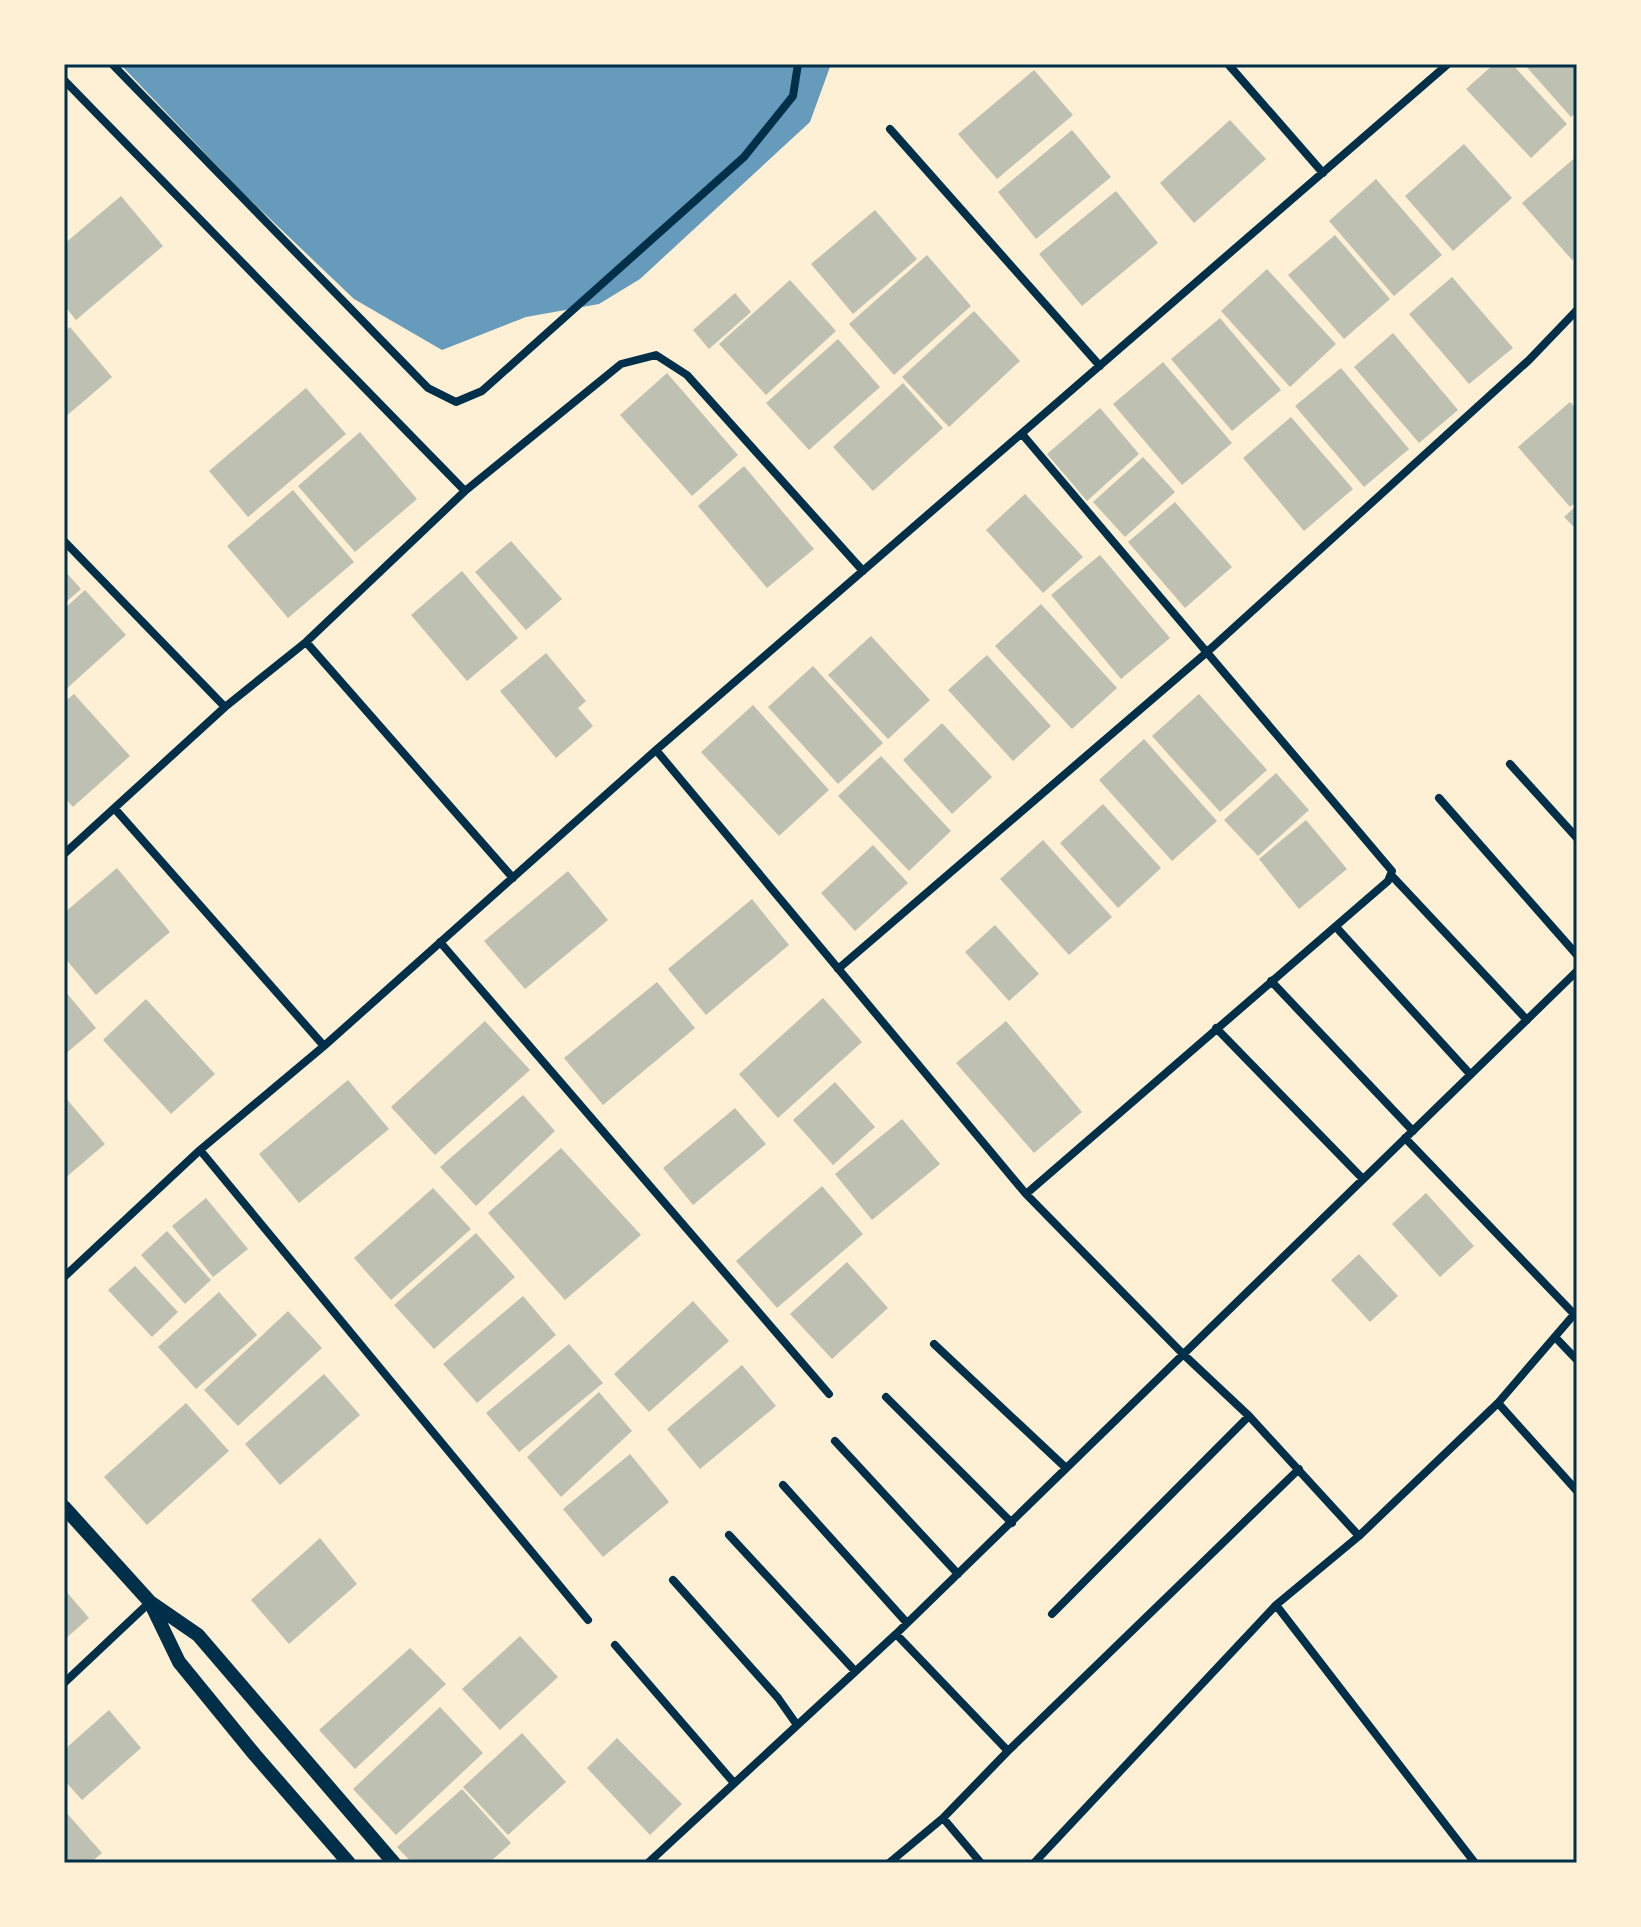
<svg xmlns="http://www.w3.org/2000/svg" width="1641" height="1927" viewBox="0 0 1641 1927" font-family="'Work Sans',sans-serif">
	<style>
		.water { fill: #669bbc }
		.building { fill: #bec0b2 }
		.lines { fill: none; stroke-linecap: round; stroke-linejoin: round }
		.minor { stroke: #003049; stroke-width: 8 }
		.tertiary { stroke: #003049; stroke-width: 14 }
		.neatline { fill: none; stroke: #003049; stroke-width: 3 }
	</style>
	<rect width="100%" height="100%" fill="#fdf0d5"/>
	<path class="water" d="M 120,64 L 831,64 L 810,122 L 640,279 L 599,304 L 526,317 L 442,350 L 354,299 L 245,195 Z"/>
	<path class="building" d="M 1494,64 L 1512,64 L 1567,124 L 1531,158 L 1466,89 Z
		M 1524,64 L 1577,64 L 1577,112 L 1571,117 Z
		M 1034,70 L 1073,115 L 997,179 L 958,134 Z
		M 1230,120 L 1266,159 L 1194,223 L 1160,183 Z
		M 1072,130 L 1111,177 L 1036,239 L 998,192 Z
		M 1464,144 L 1512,198 L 1453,251 L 1405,196 Z
		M 1577,156 L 1577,256 L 1572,260 L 1522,203 Z
		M 1376,179 L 1442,255 L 1394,296 L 1329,221 Z
		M 1116,191 L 1158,243 L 1082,306 L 1039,254 Z
		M 121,196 L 163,246 L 76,320 L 64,305 L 64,244 Z
		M 875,210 L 917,259 L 853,314 L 811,264 Z
		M 1335,235 L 1390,299 L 1344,339 L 1288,275 Z
		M 927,255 L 971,306 L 894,375 L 849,324 Z
		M 1267,269 L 1336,344 L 1290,387 L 1221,311 Z
		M 1452,277 L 1513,348 L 1469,384 L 1409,314 Z
		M 790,280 L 836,331 L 766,395 L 719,344 Z
		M 735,293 L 751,312 L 709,349 L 693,330 Z
		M 974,311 L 1020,361 L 949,427 L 902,377 Z
		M 1220,318 L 1281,390 L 1232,431 L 1171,359 Z
		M 70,327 L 112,377 L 64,418 L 64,332 Z
		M 1393,333 L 1458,410 L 1419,443 L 1354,367 Z
		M 838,339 L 880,387 L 809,450 L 766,403 Z
		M 1163,362 L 1232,443 L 1182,485 L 1113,404 Z
		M 1341,368 L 1409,449 L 1364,487 L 1295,406 Z
		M 667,373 L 738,455 L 692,496 L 620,415 Z
		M 903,383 L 943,428 L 873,491 L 833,447 Z
		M 306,388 L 346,434 L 248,517 L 209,471 Z
		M 1570,402 L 1577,410 L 1577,501 L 1570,507 L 1518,447 Z
		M 1100,408 L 1139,454 L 1087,501 L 1047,454 Z
		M 1291,417 L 1353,489 L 1304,531 L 1243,458 Z
		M 360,432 L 417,499 L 355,552 L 298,486 Z
		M 1143,457 L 1175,492 L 1125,537 L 1093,502 Z
		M 744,466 L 814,549 L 767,588 L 698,506 Z
		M 293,490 L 354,562 L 288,618 L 227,546 Z
		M 1025,494 L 1083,557 L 1043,593 L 986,530 Z
		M 1175,502 L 1232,567 L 1185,608 L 1128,542 Z
		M 1577,505 L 1577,530 L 1564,517 Z
		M 511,541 L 562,599 L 526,630 L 475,572 Z
		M 1100,555 L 1170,638 L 1121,679 L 1051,595 Z
		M 64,570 L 81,589 L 64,604 Z
		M 462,571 L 518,638 L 467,681 L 411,615 Z
		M 85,590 L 126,635 L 64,691 L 64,609 Z
		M 1041,604 L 1117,688 L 1072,729 L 995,646 Z
		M 871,636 L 930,700 L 888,739 L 828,675 Z
		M 546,653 L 586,701 L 578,708 L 593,726 L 556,758 L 500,691 Z
		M 987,655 L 1051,726 L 1013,761 L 948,690 Z
		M 813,666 L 883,743 L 838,784 L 768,707 Z
		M 74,694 L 130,756 L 73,807 L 64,797 L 64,702 Z
		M 1199,694 L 1267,770 L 1220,812 L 1152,736 Z
		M 753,705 L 829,790 L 779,836 L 701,752 Z
		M 942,723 L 992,777 L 952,814 L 903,760 Z
		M 1144,739 L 1217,821 L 1172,861 L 1099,780 Z
		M 881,756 L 951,831 L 909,871 L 838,796 Z
		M 1276,773 L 1309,810 L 1258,856 L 1224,820 Z
		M 1103,804 L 1161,868 L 1118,908 L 1060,843 Z
		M 1306,820 L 1347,869 L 1299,909 L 1259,859 Z
		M 1043,840 L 1112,917 L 1069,955 L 1000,879 Z
		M 873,845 L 908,883 L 855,931 L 821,893 Z
		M 117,868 L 170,932 L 96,995 L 64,957 L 64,913 Z
		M 568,871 L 608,920 L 525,989 L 484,941 Z
		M 752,899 L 789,945 L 706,1015 L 668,969 Z
		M 995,925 L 1039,974 L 1009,1001 L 965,952 Z
		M 657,982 L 695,1028 L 603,1105 L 564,1058 Z
		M 64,990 L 96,1028 L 64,1055 Z
		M 823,998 L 862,1042 L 778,1118 L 739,1074 Z
		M 146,999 L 215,1074 L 171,1114 L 103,1040 Z
		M 485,1021 L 530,1070 L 435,1155 L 391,1107 Z
		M 1006,1021 L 1082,1112 L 1034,1153 L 956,1063 Z
		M 348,1080 L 389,1129 L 299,1203 L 259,1154 Z
		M 835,1082 L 875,1127 L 833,1165 L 793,1120 Z
		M 523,1095 L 555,1131 L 476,1206 L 440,1167 Z
		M 64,1096 L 105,1144 L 64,1179 Z
		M 735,1108 L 766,1144 L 693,1205 L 663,1168 Z
		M 902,1119 L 940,1164 L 872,1220 L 835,1174 Z
		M 561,1148 L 641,1235 L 565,1300 L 488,1213 Z
		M 822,1186 L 863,1234 L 777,1308 L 736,1261 Z
		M 433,1188 L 471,1229 L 391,1300 L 354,1258 Z
		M 1426,1193 L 1474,1246 L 1440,1277 L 1392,1224 Z
		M 206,1198 L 248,1249 L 213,1277 L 172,1226 Z
		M 167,1231 L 211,1280 L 185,1304 L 141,1255 Z
		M 476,1233 L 515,1277 L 434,1349 L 394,1305 Z
		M 1359,1254 L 1398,1296 L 1370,1322 L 1331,1280 Z
		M 847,1262 L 888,1308 L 832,1359 L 790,1314 Z
		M 135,1266 L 178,1312 L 152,1337 L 108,1290 Z
		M 219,1292 L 257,1335 L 196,1389 L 158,1347 Z
		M 523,1296 L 556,1335 L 477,1403 L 443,1364 Z
		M 693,1301 L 729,1341 L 649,1412 L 614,1374 Z
		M 288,1311 L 322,1348 L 238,1426 L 204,1390 Z
		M 569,1344 L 603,1383 L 519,1452 L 486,1413 Z
		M 742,1365 L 776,1406 L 700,1469 L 667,1429 Z
		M 324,1374 L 360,1415 L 280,1485 L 245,1444 Z
		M 599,1392 L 632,1431 L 561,1497 L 527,1457 Z
		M 186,1403 L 229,1451 L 147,1525 L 104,1477 Z
		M 630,1454 L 669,1502 L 603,1557 L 563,1509 Z
		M 320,1538 L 357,1584 L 289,1644 L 251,1600 Z
		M 64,1589 L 89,1618 L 64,1640 Z
		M 520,1636 L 558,1677 L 500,1730 L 462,1689 Z
		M 410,1648 L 446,1684 L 355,1769 L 319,1730 Z
		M 440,1707 L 483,1753 L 396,1835 L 353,1789 Z
		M 109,1710 L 141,1748 L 82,1800 L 64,1780 L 64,1750 Z
		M 522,1733 L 566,1782 L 508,1835 L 463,1787 Z
		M 617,1738 L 682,1804 L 650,1835 L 587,1768 Z
		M 462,1789 L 511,1843 L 489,1863 L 412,1863 L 397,1847 Z
		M 64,1810 L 102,1853 L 90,1863 L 64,1863 Z"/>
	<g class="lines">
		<path class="minor" d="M 112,64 L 428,388 L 456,402 L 482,391 L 744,157 L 793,96 L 798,64
			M 1228,64 L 1323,173
			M 64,80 L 465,491
			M 890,129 L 1100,366
			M 1022,434 L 1392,871 L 1388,881 L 1026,1194
			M 64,541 L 225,707
			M 306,642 L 513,878
			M 656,750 L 1026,1194 L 1182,1353 L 1249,1416 L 1359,1536
			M 1510,764 L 1577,838
			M 1439,798 L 1577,955
			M 115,809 L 324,1046
			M 64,854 L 225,707 L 306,642 L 465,491 L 621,364 L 656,355 L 687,375 L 863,571
			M 1392,876 L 1527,1020
			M 1336,927 L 1470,1074
			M 440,942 L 829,1394
			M 838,969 L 1206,653 L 1529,360 L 1577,310
			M 1271,981 L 1413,1131
			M 1216,1028 L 1363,1179
			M 1405,1138 L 1574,1314
			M 200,1150 L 588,1620
			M 64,1277 L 200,1150 L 324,1046 L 656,750 L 1448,64
			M 1555,1337 L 1577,1360
			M 934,1344 L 1066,1468
			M 886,1397 L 1012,1523
			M 1498,1403 L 1577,1491
			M 835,1441 L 958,1574
			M 783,1485 L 907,1623
			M 729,1535 L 855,1671
			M 673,1580 L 778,1698 L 797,1725
			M 1276,1605 L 1475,1863
			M 1052,1614 L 1249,1416
			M 896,1634 L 1008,1751
			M 615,1645 L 734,1783
			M 64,1683 L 150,1602
			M 943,1818 L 981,1863
			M 648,1863 L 896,1634 L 1577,971
			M 889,1863 L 943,1818 L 1008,1751 L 1299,1469
			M 1034,1863 L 1276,1605 L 1359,1536 L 1498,1403 L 1577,1311"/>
		<path class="tertiary" d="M 64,1507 L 150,1602 L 198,1635 L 394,1863
			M 150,1602 L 179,1662 L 255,1755 L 349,1863"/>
	</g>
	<rect width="1641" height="1927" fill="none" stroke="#fdf0d5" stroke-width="132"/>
	<rect x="66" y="66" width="1509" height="1795" class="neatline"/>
</svg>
